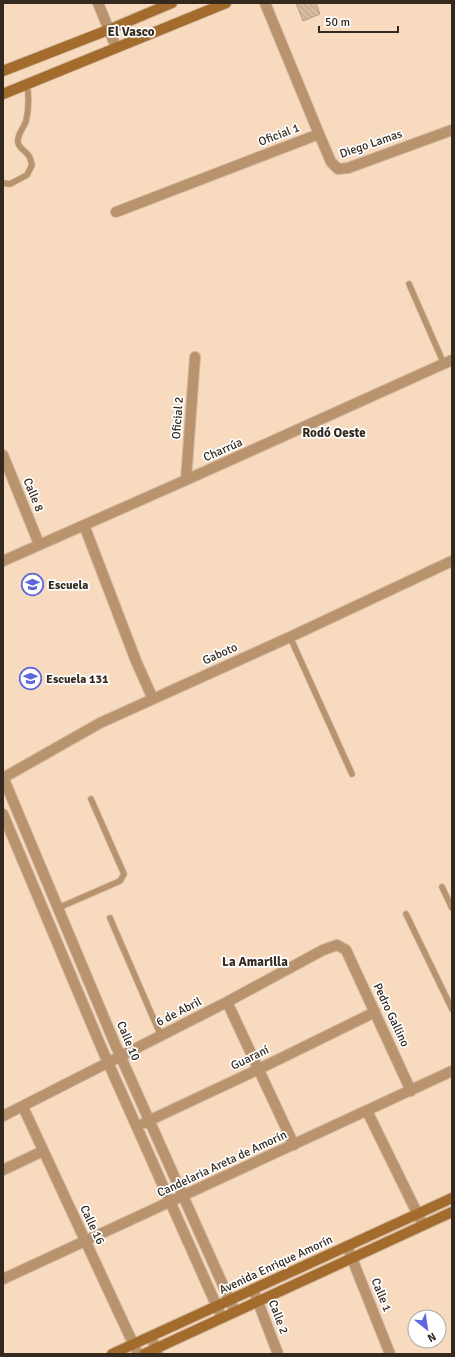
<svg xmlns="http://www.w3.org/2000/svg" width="455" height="1357" viewBox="0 0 455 1357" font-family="Signika,sans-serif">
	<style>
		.building { fill: url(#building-back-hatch); stroke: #b79c82 }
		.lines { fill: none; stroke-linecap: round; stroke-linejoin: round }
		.lane-casing { stroke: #d1b79f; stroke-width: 7 }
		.street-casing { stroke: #d1b79f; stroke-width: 12 }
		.secondary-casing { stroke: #d1b79f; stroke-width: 12 }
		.lane { stroke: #b9936d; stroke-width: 5.5 }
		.street { stroke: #b9936d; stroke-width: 10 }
		.secondary { stroke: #a36c2d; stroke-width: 10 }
		.labels { text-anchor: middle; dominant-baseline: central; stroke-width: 3.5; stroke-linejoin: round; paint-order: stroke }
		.street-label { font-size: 12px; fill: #33291e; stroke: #fff }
		.poi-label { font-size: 12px; font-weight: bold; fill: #33291e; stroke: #fff; text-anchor: start }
		.neighbourhood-label { font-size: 13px; font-weight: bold; fill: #33291e; stroke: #fff }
	</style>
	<defs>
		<pattern id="building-back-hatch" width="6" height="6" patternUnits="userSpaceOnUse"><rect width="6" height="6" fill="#d7bba0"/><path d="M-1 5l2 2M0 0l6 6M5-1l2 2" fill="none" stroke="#b9a189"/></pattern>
	</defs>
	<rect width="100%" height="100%" fill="#f8dbbf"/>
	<path class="building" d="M 296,3 L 316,3 L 320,14 L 303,21 Z"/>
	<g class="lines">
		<defs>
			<path id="lane" d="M 3,183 L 10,184 L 27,175 L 32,165 C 31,163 31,159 29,156 C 26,151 18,148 18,142 C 17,134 24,128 26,121 C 29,109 29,97 27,84
				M 409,284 L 444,364
				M 290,637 L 352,774
				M 442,887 L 452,908
				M 58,908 L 120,881 L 124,874 L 91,799
				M 406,914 L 452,1009
				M 110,918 L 161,1036"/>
			<path id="street" d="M 98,3 L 116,47
				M 319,134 L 331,162 L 338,169 L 348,168 L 452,130
				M 116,212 L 319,134 L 265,3
				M 3,455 L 39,544
				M 186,480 L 195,357
				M 84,525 L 136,661 L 153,699
				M 3,561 L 186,480 L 452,360
				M 3,777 L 115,1044 L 235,1312
				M 3,778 L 100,723 L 290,637 L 452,561
				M 3,814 L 102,1049 L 222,1318
				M 227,1002 L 294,1145
				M 23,1107 L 138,1354
				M 367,1111 L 423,1225
				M 3,1116 L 227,1002 L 323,950 L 337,945 L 346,950 L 411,1091
				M 144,1123 L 259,1069 L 375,1012
				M 3,1170 L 43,1151
				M 347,1246 L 390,1354
				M 3,1279 L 452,1071
				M 253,1289 L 278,1354
				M 151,1337 L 158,1354"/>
			<path id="secondary" d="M 3,71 L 108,30 L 172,3
				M 3,94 L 226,3
				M 112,1354 L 452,1198
				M 144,1354 L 452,1212"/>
		</defs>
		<use href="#lane" class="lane-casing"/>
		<use href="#street" class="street-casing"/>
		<use href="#secondary" class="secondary-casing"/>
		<use href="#lane" class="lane"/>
		<use href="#street" class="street"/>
		<use href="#secondary" class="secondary"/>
	</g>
	<defs>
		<symbol id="school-ring" viewBox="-11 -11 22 22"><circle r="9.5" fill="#fff" stroke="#5f67df" stroke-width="1.5"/><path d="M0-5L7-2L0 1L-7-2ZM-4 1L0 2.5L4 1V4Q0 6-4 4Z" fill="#5f67df"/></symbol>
	</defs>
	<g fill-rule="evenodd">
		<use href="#school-ring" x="20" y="572" width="25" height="25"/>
		<use href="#school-ring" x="18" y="666" width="25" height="25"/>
	</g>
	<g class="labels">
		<g class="street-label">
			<text transform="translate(279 135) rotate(-21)">Oficial 1</text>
			<text transform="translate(371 144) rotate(-19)">Diego Lamas</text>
			<text transform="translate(178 418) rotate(-86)">Oficial 2</text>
			<text transform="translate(223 450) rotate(-24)">Charrúa</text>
			<text transform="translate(33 495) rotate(68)">Calle 8</text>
			<text transform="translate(220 654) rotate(-24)">Gaboto</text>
			<text transform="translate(179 1012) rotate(-27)">6 de Abril</text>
			<text transform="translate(391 1015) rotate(65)">Pedro Gallino</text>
			<text transform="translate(128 1041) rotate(67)">Calle 10</text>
			<text transform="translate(250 1058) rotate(-26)">Guaraní</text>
			<text transform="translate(222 1164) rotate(-25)">Candelaria Areta de Amorín</text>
			<text transform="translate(92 1225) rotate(65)">Calle 16</text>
			<text transform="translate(276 1265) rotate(-25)">Avenida Enrique Amorín</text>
			<text transform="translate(381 1295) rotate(68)">Calle 1</text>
			<text transform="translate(278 1317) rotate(69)">Calle 2</text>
		</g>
		<g class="poi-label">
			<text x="48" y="585">Escuela</text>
			<text x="46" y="679">Escuela 131</text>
		</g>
		<g class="neighbourhood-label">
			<text x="131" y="32">El Vasco</text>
			<text x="334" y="433">Rodó Oeste</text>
			<text x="255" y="962">La Amarilla</text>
		</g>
	</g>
	<rect width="455" height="1357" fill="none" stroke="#33291e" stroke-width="8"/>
	<g transform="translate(427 1329) rotate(150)"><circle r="19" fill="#ffffff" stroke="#ada9a5"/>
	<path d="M0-3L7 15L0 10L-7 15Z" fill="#5f67df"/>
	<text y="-6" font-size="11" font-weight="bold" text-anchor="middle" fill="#33291e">N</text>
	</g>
	<path d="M319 26v6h79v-6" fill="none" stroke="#33291e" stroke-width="2"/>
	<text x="325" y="26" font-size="12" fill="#33291e" stroke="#ffffff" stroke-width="3" paint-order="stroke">50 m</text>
</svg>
